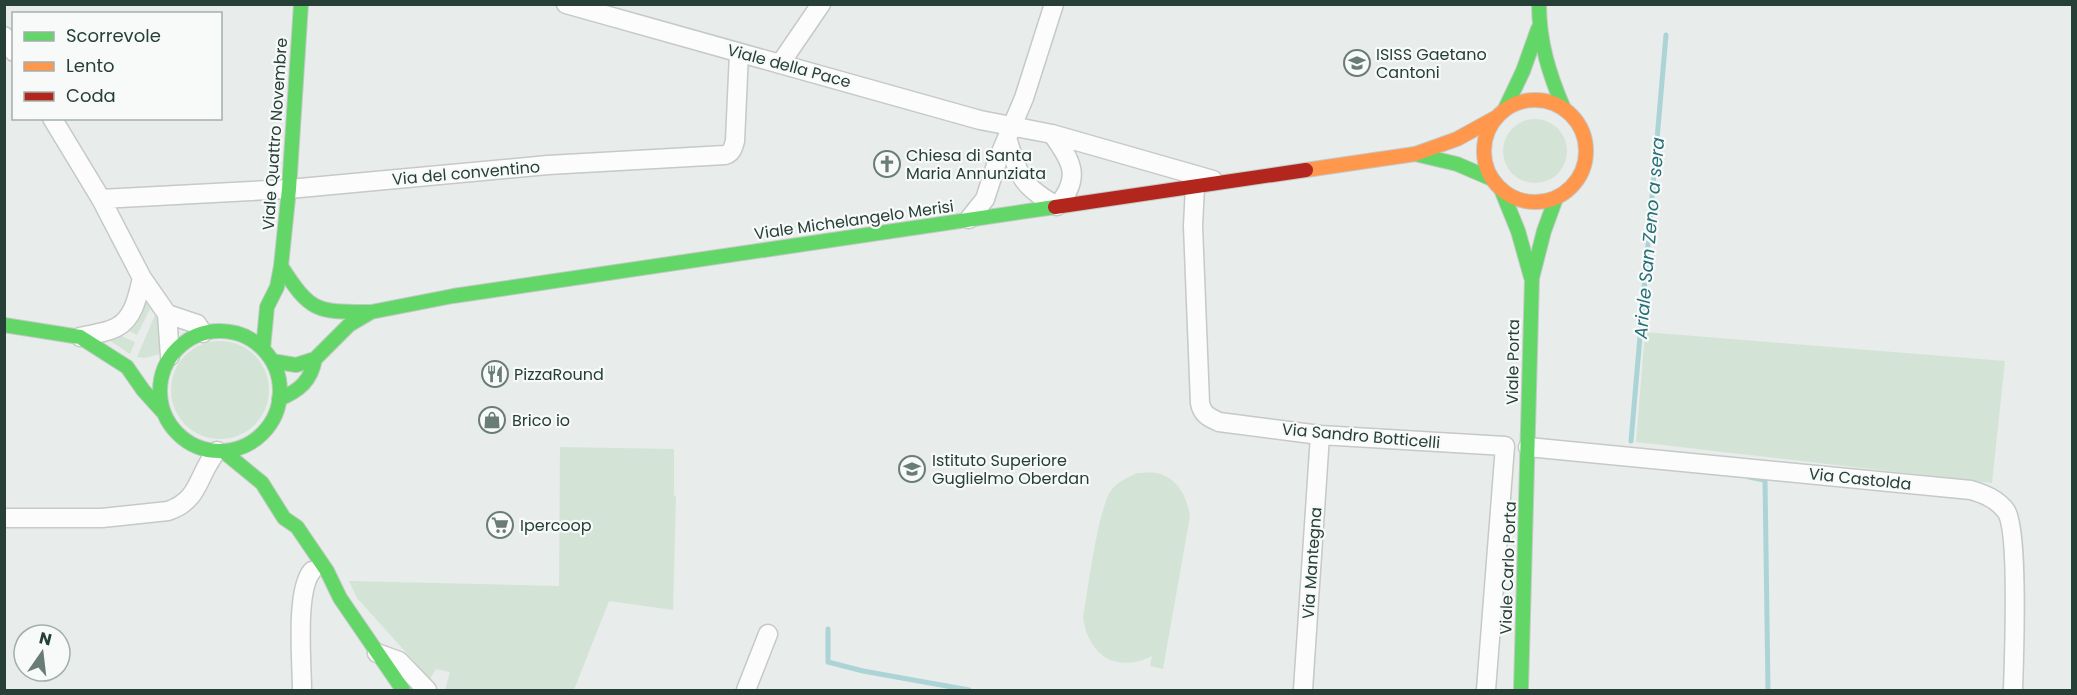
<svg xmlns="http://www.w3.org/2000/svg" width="2077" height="695" viewBox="0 0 2077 695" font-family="Poppins,sans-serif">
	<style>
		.green { fill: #d3e4d7 }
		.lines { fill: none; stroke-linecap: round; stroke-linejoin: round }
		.stream { stroke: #acd4d6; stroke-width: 5 }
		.street-casing { stroke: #c5c9c7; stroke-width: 21 }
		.fast-casing { stroke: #c4c9c7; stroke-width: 16 }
		.slow-casing { stroke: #c4c9c7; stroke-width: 16 }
		.jam-casing { stroke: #c4c9c7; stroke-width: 16 }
		.street { stroke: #fcfcfc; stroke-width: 18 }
		.fast { stroke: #63d668; stroke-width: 14 }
		.slow { stroke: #ff974d; stroke-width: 14 }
		.jam { stroke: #b3261e; stroke-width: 14 }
		.labels { text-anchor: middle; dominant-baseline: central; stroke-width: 4.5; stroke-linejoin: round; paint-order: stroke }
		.poi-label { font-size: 16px; fill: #263f37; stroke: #f7faf8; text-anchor: start }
		.street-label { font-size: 16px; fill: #263f37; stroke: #f7faf8 }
		.water-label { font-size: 18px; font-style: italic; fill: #246e77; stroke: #f7faf8 }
	</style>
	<rect width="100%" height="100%" fill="#e8ecea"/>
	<path class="green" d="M1503 151a32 32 0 1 1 64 0a32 32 0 1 1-64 0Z
		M 145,300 L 150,309 L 137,335 L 127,330 Z
		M 155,315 C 166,329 163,337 159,354 L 145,358 L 137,357 Z
		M 1645,332 L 2005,361 L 1992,483 L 1636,442 Z
		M 119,335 L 135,342 L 130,354 L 109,340 Z
		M171 390a49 49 0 1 1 98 0a49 49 0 1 1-98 0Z
		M 560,447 L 674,449 L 674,495 L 676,496 L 673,610 L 609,601 L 574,690 L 445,690 L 450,672 L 436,669 L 430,679 L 357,598 L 349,581 L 559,586 Z
		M 1137,473 C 1143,473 1151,472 1157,473 C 1178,478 1187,497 1190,516 L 1163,669 L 1150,666 L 1152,656 C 1116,674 1088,655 1083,617 C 1088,591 1098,504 1113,488 C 1119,481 1129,477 1137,473 Z"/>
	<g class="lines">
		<path class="stream" d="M 1631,441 L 1666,35
			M 1749,477 L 1765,480 L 1768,690
			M 828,629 L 828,662 L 863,671 L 969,690"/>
		<defs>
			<path id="street" d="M 566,4 L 980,120 L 1052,134 L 1213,180
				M 4,36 L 14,52
				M 780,64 L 821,4
				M 52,118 L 101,199 L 142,278 L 167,314 L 170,356
				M 1007,138 C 1019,176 1021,186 1057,206 C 1082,178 1072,161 1052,134
				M 1195,186 L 1193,226 L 1200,403 C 1202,414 1208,417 1219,422 L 1320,435 L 1505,446 L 1486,690
				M 101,199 L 289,189 L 548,165 L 725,155 C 732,153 733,148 735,141 L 739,53
				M 969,219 L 985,199 L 998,159 L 1024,98 L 1054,4
				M 167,314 L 197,324 L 203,333
				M 80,337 C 91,334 107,333 117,327 C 134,318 138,295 142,278
				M 1528,447 L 1971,490 C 1984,494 1997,499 2006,511 C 2019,530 2014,660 2013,690
				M 4,518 L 102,518 L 168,511 C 201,500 197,474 217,451
				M 377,653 L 399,661 L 427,690
				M 302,690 C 302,663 295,591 312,571
				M 746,690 L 768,634
				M 1303,690 L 1320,435"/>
			<path id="fast" d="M 1539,4 C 1539,42 1549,74 1564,109
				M 1505,109 L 1523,71 L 1538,29
				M 1415,154 L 1457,164 L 1492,179
				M 1501,189 L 1518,231 L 1531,277
				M 281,266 C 311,313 317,312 371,312
				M 4,325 L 80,337 L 127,367 L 143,390 L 162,411
				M160 391a60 60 0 1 1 120 0a60 60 0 1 1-120 0Z
				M 263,349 L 267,307 L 277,287 L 281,266 L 289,189 L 301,4
				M 272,361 L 296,365 L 315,359 L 349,325 L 371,312 L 453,296 L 1055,207
				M 279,399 C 299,391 311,381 315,359
				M 223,451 L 262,483 L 284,518 L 297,527 L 327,571 L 340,598 L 403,690
				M 1521,690 L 1532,278 L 1544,231 L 1556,198"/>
			<path id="slow" d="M1484 151a51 51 0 1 1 102 0a51 51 0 1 1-102 0Z
				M 1306,170 L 1415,154 L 1457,139 L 1497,117"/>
			<path id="jam" d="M 1055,207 L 1306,170"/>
		</defs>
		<use href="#street" class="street-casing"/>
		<use href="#fast" class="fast-casing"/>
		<use href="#slow" class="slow-casing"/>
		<use href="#jam" class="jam-casing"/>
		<use href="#street" class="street"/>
		<use href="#fast" class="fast"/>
		<use href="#slow" class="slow"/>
		<use href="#jam" class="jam"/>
	</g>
	<defs>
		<symbol id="school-ring" viewBox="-11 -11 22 22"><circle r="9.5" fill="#f7faf8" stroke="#6a7c76" stroke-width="1.5"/><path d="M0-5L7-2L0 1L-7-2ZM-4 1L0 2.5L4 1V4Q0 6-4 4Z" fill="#6a7c76"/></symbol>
		<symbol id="church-ring" viewBox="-11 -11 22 22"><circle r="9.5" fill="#f7faf8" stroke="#6a7c76" stroke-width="1.5"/><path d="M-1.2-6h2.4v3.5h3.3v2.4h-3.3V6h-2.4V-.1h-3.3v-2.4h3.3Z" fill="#6a7c76"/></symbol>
		<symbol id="restaurant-ring" viewBox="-11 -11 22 22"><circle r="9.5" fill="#f7faf8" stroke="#6a7c76" stroke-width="1.5"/><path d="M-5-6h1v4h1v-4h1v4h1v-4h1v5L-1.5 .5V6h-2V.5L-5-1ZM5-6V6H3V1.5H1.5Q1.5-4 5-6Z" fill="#6a7c76"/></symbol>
		<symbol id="shop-ring" viewBox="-11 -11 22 22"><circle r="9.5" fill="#f7faf8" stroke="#6a7c76" stroke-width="1.5"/><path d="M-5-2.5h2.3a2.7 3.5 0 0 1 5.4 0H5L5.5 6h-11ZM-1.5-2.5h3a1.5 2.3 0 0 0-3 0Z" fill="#6a7c76"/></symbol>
		<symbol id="supermarket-ring" viewBox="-11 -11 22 22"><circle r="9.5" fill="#f7faf8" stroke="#6a7c76" stroke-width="1.5"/><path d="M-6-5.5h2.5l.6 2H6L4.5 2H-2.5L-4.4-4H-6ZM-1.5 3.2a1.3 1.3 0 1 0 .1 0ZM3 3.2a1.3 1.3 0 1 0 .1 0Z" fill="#6a7c76"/></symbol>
	</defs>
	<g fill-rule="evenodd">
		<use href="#school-ring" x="1342" y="48" width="30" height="30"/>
		<use href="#church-ring" x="872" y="149" width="30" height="30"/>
		<use href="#restaurant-ring" x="480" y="359" width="30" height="30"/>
		<use href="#shop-ring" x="477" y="405" width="30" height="30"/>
		<use href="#school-ring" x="897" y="454" width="30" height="30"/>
		<use href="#supermarket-ring" x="485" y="510" width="30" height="30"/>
	</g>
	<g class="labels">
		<g class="poi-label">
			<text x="1376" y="54">ISISS Gaetano<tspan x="1376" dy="18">Cantoni</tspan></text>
			<text x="906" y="155">Chiesa di Santa<tspan x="906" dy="18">Maria Annunziata</tspan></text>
			<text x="514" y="374">PizzaRound</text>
			<text x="512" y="420">Brico io</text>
			<text x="932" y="460">Istituto Superiore<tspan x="932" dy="18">Guglielmo Oberdan</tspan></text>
			<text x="520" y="525">Ipercoop</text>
		</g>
		<g class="street-label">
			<text transform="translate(789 66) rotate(15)">Viale della Pace</text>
			<text transform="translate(275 134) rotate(-86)">Viale Quattro Novembre</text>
			<text transform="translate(466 173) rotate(-5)">Via del conventino</text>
			<text transform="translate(854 220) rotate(-8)">Viale Michelangelo Merisi</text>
			<text transform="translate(1513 362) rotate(-89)">Viale Porta</text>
			<text transform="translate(1361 436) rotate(5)">Via Sandro Botticelli</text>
			<text transform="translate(1860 479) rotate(6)">Via Castolda</text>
			<text transform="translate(1312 563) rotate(-86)">Via Mantegna</text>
			<text transform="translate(1508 568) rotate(-88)">Viale Carlo Porta</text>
		</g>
		<g class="water-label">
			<text transform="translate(1649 238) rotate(-85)">Ariale San Zeno a sera</text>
		</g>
	</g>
	<rect width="2077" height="695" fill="none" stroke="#263f37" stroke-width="12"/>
	<rect x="12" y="12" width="210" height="108" fill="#f7faf8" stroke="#a3afab" stroke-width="1.5"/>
	<rect x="24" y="32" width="30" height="9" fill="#63d668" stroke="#a3afab" stroke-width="1.5"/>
	<text x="66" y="42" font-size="18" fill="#263f37">Scorrevole</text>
	<rect x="24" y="62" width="30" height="9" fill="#ff974d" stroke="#a3afab" stroke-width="1.5"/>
	<text x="66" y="72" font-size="18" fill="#263f37">Lento</text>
	<rect x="24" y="92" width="30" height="9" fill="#b3261e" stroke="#a3afab" stroke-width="1.5"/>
	<text x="66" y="102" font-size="18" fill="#263f37">Coda</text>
	<g transform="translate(42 653) rotate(14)"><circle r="28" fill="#f7faf8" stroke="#a3afab" stroke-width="1.5"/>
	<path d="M0-4.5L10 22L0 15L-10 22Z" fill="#6a7c76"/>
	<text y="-9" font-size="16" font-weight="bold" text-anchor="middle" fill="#263f37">N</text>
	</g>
</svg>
